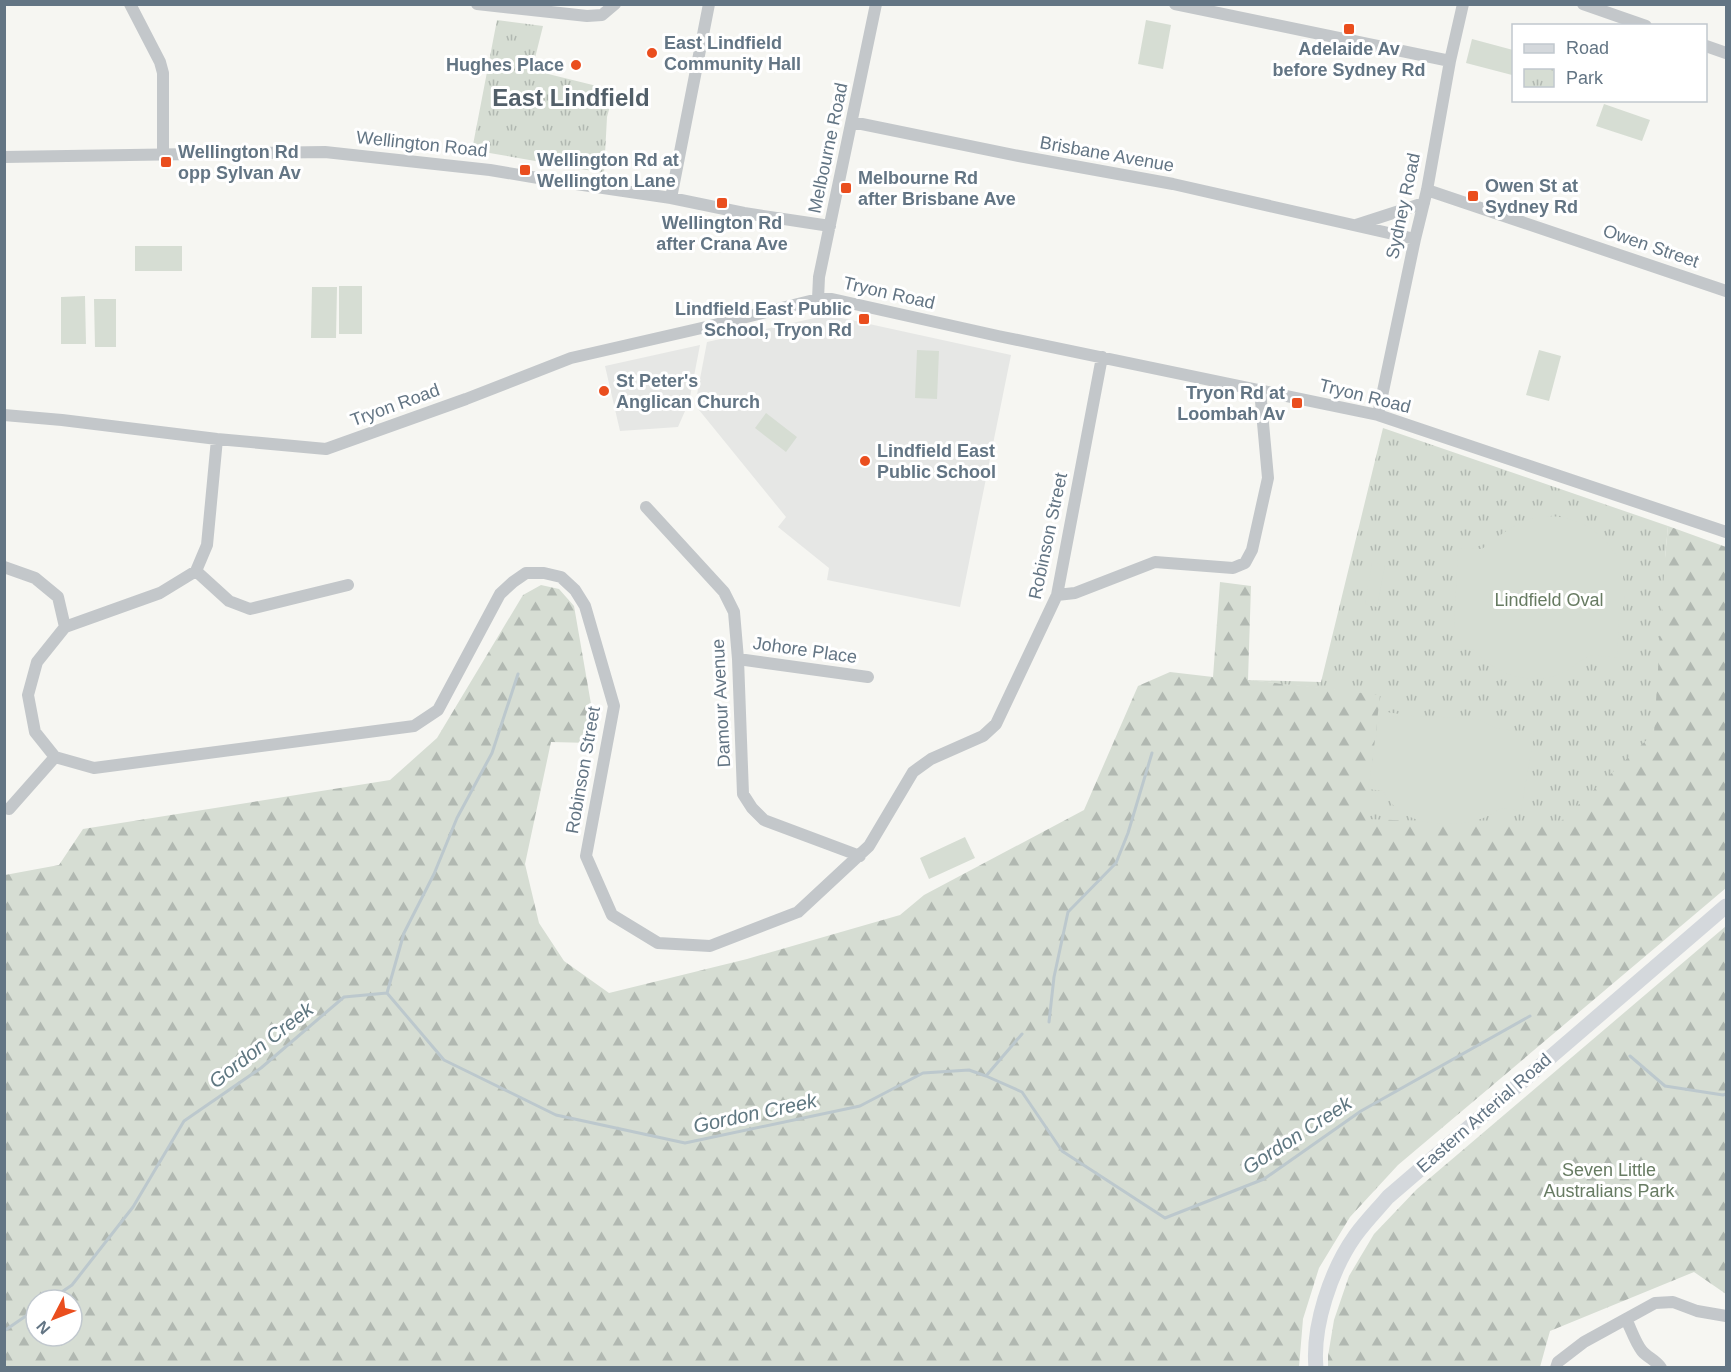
<svg xmlns="http://www.w3.org/2000/svg" width="1731" height="1372" viewBox="0 0 1731 1372" font-family="Arial,sans-serif">
	<style>
		.built { fill: #e6e7e5 }
		.forest { fill: url(#forest-firs); fill-rule: evenodd }
		.park { fill: url(#park-tufts) }
		.garden { fill: #d6ddd3 }
		.lines { fill: none; stroke-linecap: round; stroke-linejoin: round }
		.stream { stroke: #bcc8cd; stroke-width: 3 }
		.minor { stroke: #c3c7ca; stroke-width: 12 }
		.major { stroke: #d4d8dc; stroke-width: 15 }
		.poi-dot { fill: #ea4e1e; stroke: #fff; stroke-width: 2 }
		.labels { text-anchor: middle; dominant-baseline: central; stroke-width: 6; stroke-linejoin: round; paint-order: stroke }
		.poi-label { font-size: 18px; font-weight: bold; fill: #637584; stroke: #fff; text-anchor: start }
		.street-label { font-size: 18px; fill: #637584; stroke: #fff }
		.park-label { font-size: 18px; fill: #677b62; stroke: #fff }
		.water-label { font-size: 20px; font-style: italic; fill: #5f7781; stroke: #fff }
		.district-label { font-size: 24px; font-weight: bold; fill: #525f69; stroke: #fff }
	</style>
	<defs>
		<pattern id="forest-firs" width="22" height="20" patternUnits="userSpaceOnUse" patternTransform="scale(1.5)"><rect width="22" height="20" fill="#d6ddd3"/><path d="M5 1l3.5 6h-7zM16 11l3.5 6h-7z" fill="#b1b8b1"/></pattern>
		<pattern id="park-tufts" width="24" height="20" patternUnits="userSpaceOnUse" patternTransform="scale(1.5)"><rect width="24" height="20" fill="#d6ddd3"/><path d="M3 7l-1-3M5 7V3M7 7l1-3M15 17l-1-3M17 17v-4M19 17l1-3" fill="none" stroke="#b1b8b1"/></pattern>
	</defs>
	<rect width="100%" height="100%" fill="#f6f6f2"/>
	<path class="built" d="M 828,315 L 1011,355 L 960,607 L 827,580 L 829,568 L 778,527 L 786,517 L 695,405 L 707,342 Z
		M 700,345 L 689,402 L 678,427 L 620,431 L 605,366 Z"/>
	<path class="forest" d="M 1668,526 L 1726,547 L 1726,888 L 1398,1165 L 1350,1217 L 1319,1268 L 1303,1319 L 1299,1367 L 5,1368 L 5,875 L 59,865 L 83,829 L 390,780 L 437,738 L 523,595 L 541,585 L 559,589 L 574,606 L 591,704 L 591,743 L 551,742 L 525,864 L 539,923 L 564,961 L 609,993 L 747,959 L 900,915 L 924,895 L 1084,810 L 1138,686 L 1170,672 L 1213,677 L 1220,582 L 1251,586 L 1248,680 L 1380,694 L 1665,558 ZM 36,1300 L 72,1300 L 72,1336 L 36,1336 Z
		M 1726,926 L 1726,1294 L 1694,1272 L 1550,1331 L 1540,1367 L 1328,1367 L 1328,1356 L 1334,1320 L 1349,1276 L 1374,1234 L 1417,1189 Z"/>
	<path class="park" d="M 497,20 L 543,26 L 532,70 L 605,88 L 613,95 L 607,117 L 604,173 L 472,150 Z
		M 1383,428 L 1668,526 L 1665,558 L 1654,733 L 1556,826 L 1366,819 L 1380,695 L 1247,680 L 1321,682 Z"/>
	<path class="garden" d="M 1146,20 L 1171,25 L 1163,69 L 1138,64 Z
		M 1472,39 L 1513,50 L 1512,75 L 1466,63 Z
		M 1604,104 L 1650,120 L 1642,141 L 1596,126 Z
		M 135,246 L 182,246 L 182,271 L 135,271 Z
		M 339,286 L 362,286 L 362,334 L 339,334 Z
		M 312,287 L 337,287 L 336,338 L 311,338 Z
		M 85,296 L 86,344 L 61,344 L 61,297 Z
		M 94,299 L 116,299 L 116,347 L 95,347 Z
		M 917,350 L 939,351 L 937,399 L 915,398 Z
		M 1539,350 L 1561,356 L 1549,401 L 1526,395 Z
		M 766,413 L 797,437 L 786,452 L 755,428 Z
		M 1542,516 C 1573,515 1600,528 1616,555 L 1622,556 L 1622,569 L 1625,592 L 1624,604 L 1619,620 L 1617,658 C 1609,657 1598,655 1590,656 C 1582,658 1574,667 1566,671 C 1534,688 1497,676 1474,650 L 1453,649 L 1458,548 L 1482,549 C 1501,534 1517,521 1542,516 Z
		M 1372,563 L 1385,565 L 1377,607 L 1365,604 Z
		M 1380,711 L 1419,717 L 1426,716 L 1477,719 L 1495,728 L 1534,734 L 1521,811 L 1500,808 C 1479,827 1435,828 1410,817 C 1398,812 1389,802 1383,791 L 1368,789 Z
		M 965,837 L 975,858 L 929,879 L 920,858 Z"/>
	<g class="lines">
		<path class="stream" d="M 387,993 L 404,933 L 434,874 L 457,818 L 492,753 L 518,674
			M 1049,1022 L 1054,977 L 1068,912 L 1116,863 L 1128,833 L 1152,753
			M 1630,1056 L 1665,1086 L 1723,1095 L 1726,1094
			M 986,1076 L 1022,1034
			M 50,1300 L 72,1285 L 133,1207 L 184,1121 L 261,1068 L 344,997 L 387,993 L 444,1060 L 556,1115 L 685,1143 L 860,1106 L 923,1073 L 969,1070 L 986,1076 L 1022,1092 L 1062,1151 L 1165,1218 L 1264,1179 L 1361,1111 L 1530,1016
			M 4,1331 L 36,1309"/>
		<path class="minor" d="M 130,4 L 160,62 L 163,73 L 163,154
			M 477,4 L 587,16 L 602,15 L 615,4
			M 1175,4 L 1450,61
			M 1583,4 L 1646,26
			M 1706,46 L 1726,53
			M 852,122 L 1019,156 L 1173,184 L 1415,239
			M 4,157 L 325,152 L 490,170 L 556,181 L 671,198 L 744,213 L 830,226
			M 1427,190 L 1726,291
			M 671,198 L 709,4
			M 1356,225 L 1424,203
			M 818,299 L 819,277 L 876,4
			M 4,415 L 62,420 L 217,439 L 326,449 L 466,399 L 571,358 L 706,327 L 818,299 L 832,299 L 998,336 L 1378,415 L 1726,532
			M 1378,415 L 1415,239 L 1427,190 L 1450,61 L 1463,4
			M 217,439 L 207,545 L 196,571 L 160,593 L 65,627 L 37,662 L 28,695 L 35,732 L 55,757 L 94,768 L 414,726 L 438,710 L 500,594 L 513,582 L 526,573 L 544,573 L 561,577 L 575,590 L 585,606 L 614,706 L 586,856 L 612,915 L 658,943 L 710,946 L 798,912 L 869,846 L 913,772 L 931,759 L 983,736 L 996,724 L 1057,595 L 1102,357
			M 646,507 L 724,592 L 734,612 L 738,659 L 743,794 L 752,808 L 764,820 L 860,856
			M 4,567 L 35,578 L 58,597 L 65,627
			M 196,571 L 229,601 L 250,609 L 348,585
			M 1057,595 L 1075,593 L 1155,562 L 1233,568 L 1245,563 L 1252,550 L 1268,478 L 1260,390
			M 738,659 L 868,677
			M 9,809 L 55,757
			M 1626,1319 C 1631,1329 1635,1342 1642,1351 C 1648,1358 1656,1360 1661,1368
			M 1556,1368 L 1558,1362 L 1584,1342 L 1655,1303 L 1673,1302 L 1697,1311 L 1726,1316"/>
		<path class="major" d="M 1316,1368 C 1312,1326 1331,1270 1355,1236 C 1365,1222 1377,1210 1388,1197 L 1726,906"/>
	</g>
	<g class="poi-dot">
		<rect x="1343" y="23" width="12" height="12" rx="3"/>
		<circle cx="652" cy="53" r="6"/>
		<circle cx="576" cy="65" r="6"/>
		<rect x="160" y="156" width="12" height="12" rx="3"/>
		<rect x="519" y="164" width="12" height="12" rx="3"/>
		<rect x="840" y="182" width="12" height="12" rx="3"/>
		<rect x="1467" y="190" width="12" height="12" rx="3"/>
		<rect x="716" y="197" width="12" height="12" rx="3"/>
		<rect x="858" y="313" width="12" height="12" rx="3"/>
		<circle cx="604" cy="391" r="6"/>
		<rect x="1291" y="397" width="12" height="12" rx="3"/>
		<circle cx="865" cy="461" r="6"/>
	</g>
	<g class="labels">
		<g class="poi-label">
			<text x="664" y="43">East Lindfield<tspan x="664" dy="21">Community Hall</tspan></text>
			<text x="1349" y="49" text-anchor="middle">Adelaide Av<tspan x="1349" dy="21">before Sydney Rd</tspan></text>
			<text x="564" y="65" text-anchor="end">Hughes Place</text>
			<text x="178" y="152">Wellington Rd<tspan x="178" dy="21">opp Sylvan Av</tspan></text>
			<text x="537" y="160">Wellington Rd at<tspan x="537" dy="21">Wellington Lane</tspan></text>
			<text x="858" y="178">Melbourne Rd<tspan x="858" dy="21">after Brisbane Ave</tspan></text>
			<text x="1485" y="186">Owen St at<tspan x="1485" dy="21">Sydney Rd</tspan></text>
			<text x="722" y="223" text-anchor="middle">Wellington Rd<tspan x="722" dy="21">after Crana Ave</tspan></text>
			<text x="852" y="309" text-anchor="end">Lindfield East Public<tspan x="852" dy="21">School, Tryon Rd</tspan></text>
			<text x="616" y="381">St Peter's<tspan x="616" dy="21">Anglican Church</tspan></text>
			<text x="1285" y="393" text-anchor="end">Tryon Rd at<tspan x="1285" dy="21">Loombah Av</tspan></text>
			<text x="877" y="451">Lindfield East<tspan x="877" dy="21">Public School</tspan></text>
		</g>
		<g class="street-label">
			<text transform="translate(422 144) rotate(6)">Wellington Road</text>
			<text transform="translate(828 148) rotate(-78)">Melbourne Road</text>
			<text transform="translate(1107 154) rotate(10)">Brisbane Avenue</text>
			<text transform="translate(1403 206) rotate(-78)">Sydney Road</text>
			<text transform="translate(1651 246) rotate(19)">Owen Street</text>
			<text transform="translate(889 293) rotate(13)">Tryon Road</text>
			<text transform="translate(1365 396) rotate(14)">Tryon Road</text>
			<text transform="translate(395 405) rotate(-20)">Tryon Road</text>
			<text transform="translate(1048 536) rotate(-78)">Robinson Street</text>
			<text transform="translate(805 650) rotate(8)">Johore Place</text>
			<text transform="translate(721 703) rotate(-93)">Damour Avenue</text>
			<text transform="translate(583 770) rotate(-80)">Robinson Street</text>
			<text transform="translate(1484 1113) rotate(-41)">Eastern Arterial Road</text>
		</g>
		<g class="park-label">
			<text x="1549" y="600">Lindfield Oval</text>
			<text x="1609" y="1170">Seven Little<tspan x="1609" dy="21">Australians Park</tspan></text>
		</g>
		<g class="water-label">
			<text transform="translate(261 1045) rotate(-38)">Gordon Creek</text>
			<text transform="translate(755 1113) rotate(-12)">Gordon Creek</text>
			<text transform="translate(1297 1135) rotate(-33)">Gordon Creek</text>
		</g>
		<g class="district-label">
			<text x="571" y="97">East Lindfield</text>
		</g>
	</g>
	<rect width="1731" height="1372" fill="none" stroke="#637584" stroke-width="12"/>
	<rect x="1512" y="24" width="195" height="78" fill="#ffffff" stroke="#c1c8ce" stroke-width="1.5"/>
	<rect x="1524" y="44" width="30" height="9" fill="#d4d8dc" stroke="#c1c8ce" stroke-width="1.5"/>
	<text x="1566" y="54" font-size="18" fill="#637584">Road</text>
	<rect x="1524" y="69" width="30" height="18" fill="url(#park-tufts)" stroke="#c1c8ce" stroke-width="1.5"/>
	<text x="1566" y="84" font-size="18" fill="#637584">Park</text>
	<g transform="translate(54 1318) rotate(228)"><circle r="28" fill="#ffffff" stroke="#c1c8ce" stroke-width="1.5"/>
	<path d="M0-4.5L10 22L0 15L-10 22Z" fill="#ea4e1e"/>
	<text y="-9" font-size="16" font-weight="bold" text-anchor="middle" fill="#637584">N</text>
	</g>
</svg>
